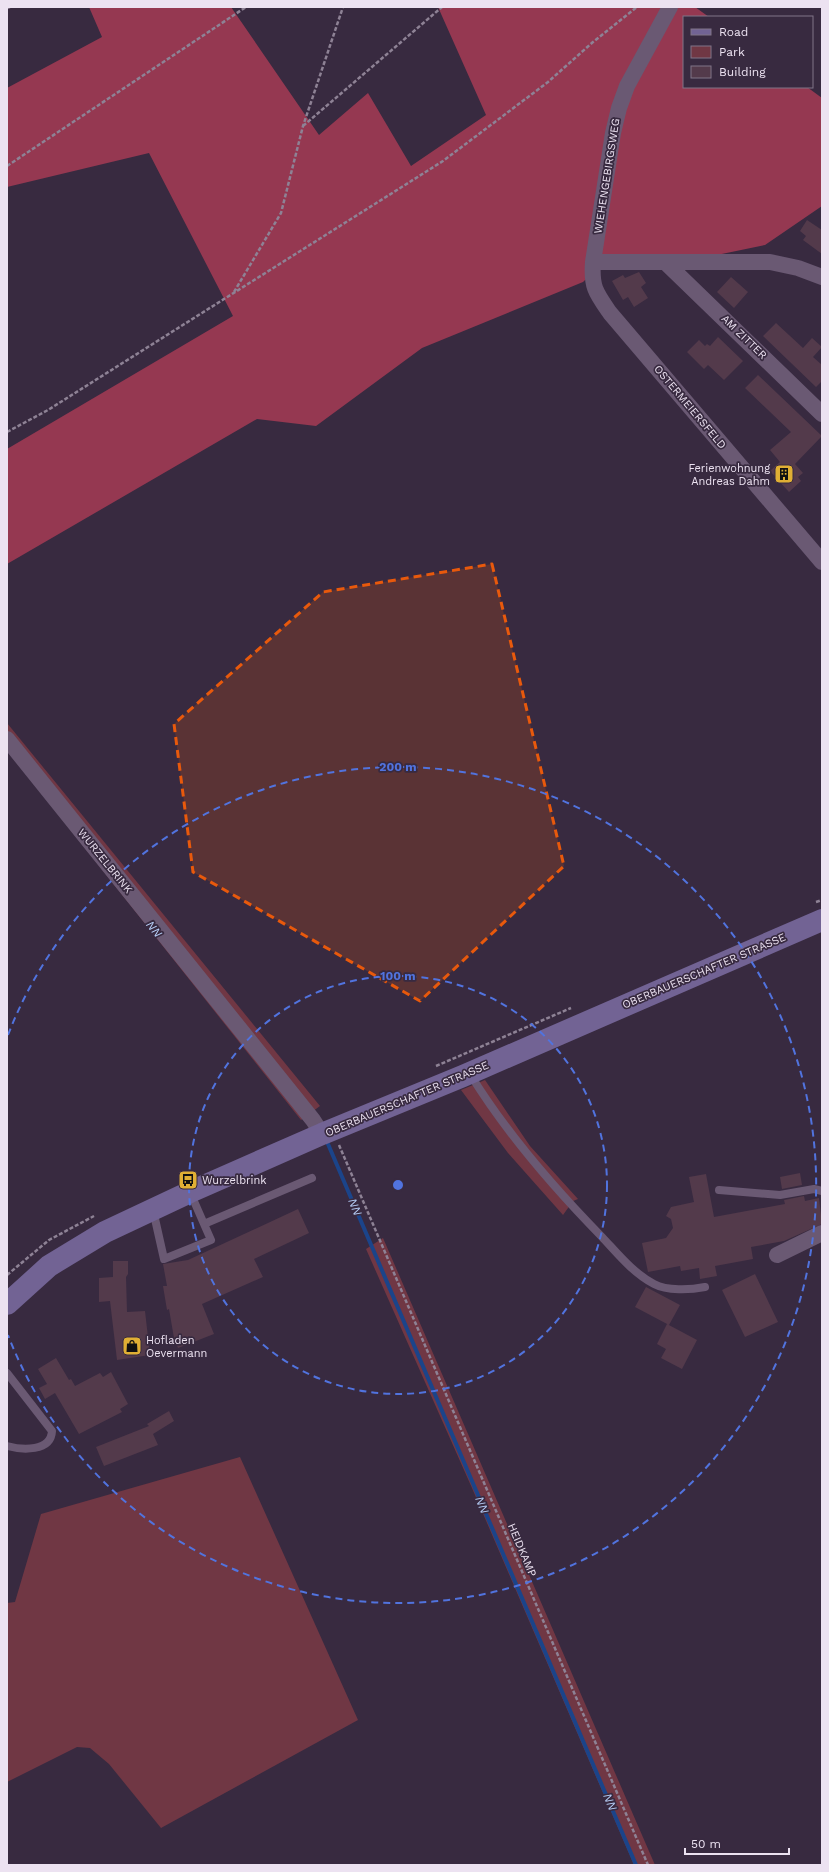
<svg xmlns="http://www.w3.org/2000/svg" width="829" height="1872" viewBox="0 0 829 1872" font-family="'Work Sans',sans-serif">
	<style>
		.green { fill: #703744 }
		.forest { fill: #953851 }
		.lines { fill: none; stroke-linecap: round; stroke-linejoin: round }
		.stream { stroke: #1b448a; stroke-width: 4 }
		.building { fill: #533a4b }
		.path { stroke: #8e8295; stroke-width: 2.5; stroke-dasharray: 4 2; stroke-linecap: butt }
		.lane { stroke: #6a5973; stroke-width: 8 }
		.street { stroke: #6a5973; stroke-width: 16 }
		.secondary { stroke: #726394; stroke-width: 22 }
		.marked { fill: #e8590c; fill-opacity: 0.2; stroke: #e8590c; stroke-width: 3; stroke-dasharray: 8 5; stroke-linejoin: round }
		.ring { fill: none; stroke: #5173de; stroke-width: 2; stroke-dasharray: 7 5 }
		.labels { text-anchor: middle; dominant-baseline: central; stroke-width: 3.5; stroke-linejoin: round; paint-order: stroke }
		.street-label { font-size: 11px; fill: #ece2f1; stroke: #382a40 }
		.poi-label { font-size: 11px; fill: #ece2f1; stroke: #382a40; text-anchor: start }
		.water-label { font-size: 12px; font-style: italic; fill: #b9d1fa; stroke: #382a40 }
		.centre { fill: #5173de; stroke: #382a40; stroke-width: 2 }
		.ring-label { font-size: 12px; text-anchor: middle; font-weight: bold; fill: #5173de; stroke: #382a40; stroke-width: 3.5; stroke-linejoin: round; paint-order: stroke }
	</style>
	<rect width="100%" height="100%" fill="#382a40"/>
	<path class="green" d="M 7,723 L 320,1106 L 301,1120 L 7,750 Z
		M 485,1080 L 530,1146 L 578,1199 L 573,1201 L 563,1215 L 508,1153 L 461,1090 Z
		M 383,1238 L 655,1865 L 634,1865 L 472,1488 L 366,1249 Z
		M 240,1457 L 358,1720 L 161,1828 L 109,1764 L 90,1748 L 77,1747 L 7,1782 L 7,1603 L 15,1602 L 41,1514 Z"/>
	<path class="forest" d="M 89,7 L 231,7 L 319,135 L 368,93 L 411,166 L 486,115 L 438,7 L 695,7 L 709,17 L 684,17 L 684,87 L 807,87 L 822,98 L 822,206 L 765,245 L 712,256 L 619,256 L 593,272 L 583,282 L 422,348 L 316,426 L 257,419 L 7,564 L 7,449 L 233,316 L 149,153 L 7,187 L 7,88 L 102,37 Z"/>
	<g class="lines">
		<path class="stream" d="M 328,1144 L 636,1865"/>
	</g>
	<path class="building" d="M 807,220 L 822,230 L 822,254 L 803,240 L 806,236 L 800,231 Z
		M 639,272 L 646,283 L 641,287 L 648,298 L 634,307 L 628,297 L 623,300 L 612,281 L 623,275 L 625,278 Z
		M 731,277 L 748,292 L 734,308 L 717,292 Z
		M 776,323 L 803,348 L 812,338 L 822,347 L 813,357 L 822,365 L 822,381 L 816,387 L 763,336 Z
		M 718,337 L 743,361 L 724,380 L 708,365 L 704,369 L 687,352 L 699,340 L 705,346 L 707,344 L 710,346 Z
		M 758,375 L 822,436 L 795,464 L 803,473 L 798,477 L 801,481 L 789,492 L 770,471 L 780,462 L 770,450 L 791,432 L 745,388 Z
		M 800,1173 L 802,1185 L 782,1189 L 780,1177 Z
		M 706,1174 L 714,1217 L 785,1204 L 784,1200 L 804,1196 L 805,1201 L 819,1198 L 822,1224 L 784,1241 L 751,1247 L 753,1259 L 715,1266 L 717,1276 L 700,1279 L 699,1268 L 681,1271 L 680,1266 L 648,1272 L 642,1243 L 666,1238 L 673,1228 L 671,1219 L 666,1216 L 671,1207 L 694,1202 L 689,1177 Z
		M 298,1209 L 309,1233 L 254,1259 L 263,1277 L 202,1304 L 214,1334 L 178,1348 L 174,1338 L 169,1309 L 167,1310 L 163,1286 L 167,1286 L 163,1264 L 188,1260 Z
		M 113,1261 L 128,1261 L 128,1274 L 126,1277 L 127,1312 L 145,1311 L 150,1355 L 117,1360 L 110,1301 L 99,1302 L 99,1278 L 113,1277 Z
		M 755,1274 L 778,1322 L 745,1337 L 722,1290 Z
		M 646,1287 L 680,1305 L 669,1325 L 635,1307 Z
		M 667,1324 L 697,1340 L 682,1369 L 661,1358 L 666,1349 L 657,1344 Z
		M 56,1358 L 69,1380 L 71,1379 L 75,1386 L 100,1373 L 103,1377 L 111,1372 L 128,1404 L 120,1409 L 122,1412 L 79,1434 L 55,1393 L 45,1399 L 39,1388 L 47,1384 L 38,1369 Z
		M 169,1411 L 174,1421 L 153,1434 L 158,1445 L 104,1466 L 96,1447 L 149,1426 L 147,1424 Z"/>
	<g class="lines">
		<path class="path" d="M 7,8 L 10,7
			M 303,126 L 442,7
			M 7,166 L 246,7
			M 234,292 L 281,213 L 303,126 L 343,7
			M 7,432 L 48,410 L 443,161 L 548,82 L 593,42 L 637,7
			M 816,902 L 822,900
			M 436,1066 L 571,1008
			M 339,1145 L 648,1865
			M 7,1275 L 49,1240 L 94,1216"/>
		<path class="lane" d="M 470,1074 C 507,1134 553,1187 602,1237 C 618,1254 633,1273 654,1284 C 667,1291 690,1290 705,1287
			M 719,1190 L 780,1195 L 814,1189 L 822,1191
			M 153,1210 L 164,1259 L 211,1240 L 190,1192
			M 204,1224 L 312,1178
			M 7,1373 L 52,1431 C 51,1452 22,1450 7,1446"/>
		<path class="street" d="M 670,7 L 627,86 L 619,108 L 613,133 L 593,262 C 591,287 596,293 610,313 L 822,562
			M 593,262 L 770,262 L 798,268 L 822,277
			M 665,262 L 822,414
			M 7,739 L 313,1120 L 322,1134
			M 777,1255 L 822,1233"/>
		<path class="secondary" d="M 7,1304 L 49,1266 L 105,1232 L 190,1192 L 322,1134 L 463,1076 L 822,920"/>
	</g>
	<path class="marked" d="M 492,564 L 564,866 L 420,1001 L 193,872 L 174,724 L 323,592 Z"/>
	<g class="ring">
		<circle cx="398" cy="1185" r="209"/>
		<path d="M8 1035A418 418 0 1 1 8 1335"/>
	</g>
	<defs>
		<symbol id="building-square" viewBox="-11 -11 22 22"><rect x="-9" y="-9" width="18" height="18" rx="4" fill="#e0af34" stroke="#382a40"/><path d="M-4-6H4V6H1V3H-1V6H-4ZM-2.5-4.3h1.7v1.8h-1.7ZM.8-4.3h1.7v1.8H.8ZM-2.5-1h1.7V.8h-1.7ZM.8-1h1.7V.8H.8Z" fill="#111"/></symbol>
		<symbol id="bus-square" viewBox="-11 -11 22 22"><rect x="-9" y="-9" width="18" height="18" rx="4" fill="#e0af34" stroke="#382a40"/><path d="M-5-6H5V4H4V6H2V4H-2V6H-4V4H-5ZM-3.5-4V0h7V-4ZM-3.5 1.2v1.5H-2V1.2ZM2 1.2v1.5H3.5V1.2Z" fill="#111"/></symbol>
		<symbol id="shop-square" viewBox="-11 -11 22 22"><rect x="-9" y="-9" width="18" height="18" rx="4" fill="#e0af34" stroke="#382a40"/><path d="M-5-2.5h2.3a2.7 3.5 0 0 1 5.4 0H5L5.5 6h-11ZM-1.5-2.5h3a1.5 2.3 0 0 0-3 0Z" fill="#111"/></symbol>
	</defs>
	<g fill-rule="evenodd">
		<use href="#building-square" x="773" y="463" width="22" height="22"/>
		<use href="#bus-square" x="177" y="1169" width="22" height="22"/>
		<use href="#shop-square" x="121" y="1335" width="22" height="22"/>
	</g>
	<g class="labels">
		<g class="street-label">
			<text transform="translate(607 176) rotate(-81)">WIEHENGEBIRGSWEG</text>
			<text transform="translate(744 337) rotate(44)">AM ZITTER</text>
			<text transform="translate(690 407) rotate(50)">OSTERMEIERSFELD</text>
			<text transform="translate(105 861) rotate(51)">WURZELBRINK</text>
			<text transform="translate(704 971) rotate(-23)">OBERBAUERSCHAFTER STRASSE</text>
			<text transform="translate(407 1099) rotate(-23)">OBERBAUERSCHAFTER STRASSE</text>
			<text transform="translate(522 1550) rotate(67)">HEIDKAMP</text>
		</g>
		<g class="poi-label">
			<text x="770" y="468" text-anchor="end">Ferienwohnung<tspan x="770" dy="13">Andreas Dahm</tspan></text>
			<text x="202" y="1180">Wurzelbrink</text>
			<text x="146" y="1340">Hofladen<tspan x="146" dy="13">Oevermann</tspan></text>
		</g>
		<g class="water-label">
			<text transform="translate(154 929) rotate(51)">NN</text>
			<text transform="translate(355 1207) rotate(67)">NN</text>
			<text transform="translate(482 1505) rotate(67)">NN</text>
			<text transform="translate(610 1802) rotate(67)">NN</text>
		</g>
	</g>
	<circle cx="398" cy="1185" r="6" class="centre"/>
	<g class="ring-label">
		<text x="398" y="771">200 m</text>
		<text x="398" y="980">100 m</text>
	</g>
	<rect width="829" height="1872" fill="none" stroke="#ece2f1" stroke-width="16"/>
	<rect x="683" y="16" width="130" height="72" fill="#382a40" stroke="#807487"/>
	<rect x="691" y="29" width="20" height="6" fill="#726394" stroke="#807487"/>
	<text x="719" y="36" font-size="12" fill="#ece2f1">Road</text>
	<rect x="691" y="46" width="20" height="12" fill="#703744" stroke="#807487"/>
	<text x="719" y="56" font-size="12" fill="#ece2f1">Park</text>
	<rect x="691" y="66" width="20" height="12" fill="#533a4b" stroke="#807487"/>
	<text x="719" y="76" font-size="12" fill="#ece2f1">Building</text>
	<path d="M685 1848v6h104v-6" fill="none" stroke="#ece2f1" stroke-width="2"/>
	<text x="691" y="1848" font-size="12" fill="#ece2f1" stroke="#382a40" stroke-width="3" paint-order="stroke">50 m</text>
</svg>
